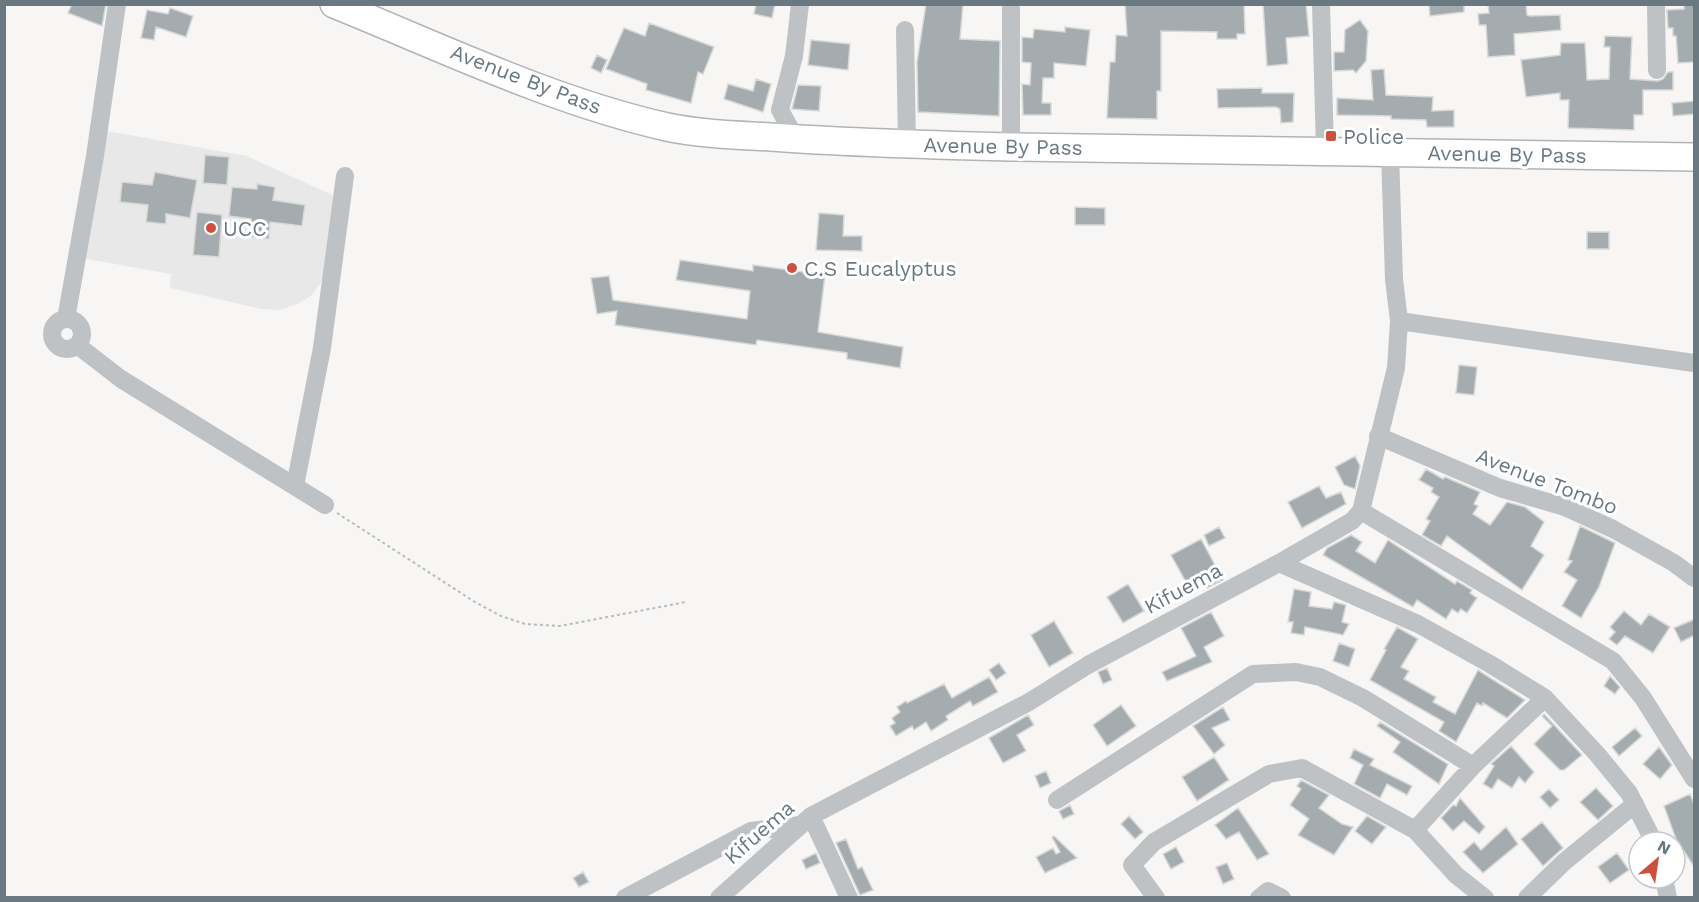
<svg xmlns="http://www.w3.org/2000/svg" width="1699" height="902" viewBox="0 0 1699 902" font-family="'Work Sans',sans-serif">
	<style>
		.built { fill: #e7e8e7 }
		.building { fill: #a4acb0; stroke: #d8d8d7; stroke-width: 1.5 }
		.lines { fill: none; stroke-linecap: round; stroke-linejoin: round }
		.highway-casing { stroke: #b0b4b6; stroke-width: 30 }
		.path { stroke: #b8bbbd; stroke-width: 2; stroke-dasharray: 3 3; stroke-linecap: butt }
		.minor { stroke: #bec2c5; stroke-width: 18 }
		.highway { stroke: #fff; stroke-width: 27 }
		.poi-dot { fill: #cd503e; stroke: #fff; stroke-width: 2 }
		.labels { text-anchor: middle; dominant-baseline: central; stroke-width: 6; stroke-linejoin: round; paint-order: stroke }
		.street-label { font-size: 21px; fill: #6a7981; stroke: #fff }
		.poi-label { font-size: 21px; fill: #6a7981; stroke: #fff; text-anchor: start }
	</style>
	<rect width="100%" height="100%" fill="#f7f6f4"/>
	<path class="built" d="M 101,130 L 247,156 L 341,199 L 327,274 L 311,296 L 299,303 L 280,310 L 262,309 L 170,288 L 171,274 L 82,258 Z"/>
	<path class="building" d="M 72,4 L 106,4 L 102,26 L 68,13 Z
		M 756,4 L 775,4 L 772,18 L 754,14 Z
		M 926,4 L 963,4 L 960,39 L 1000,41 L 999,116 L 918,112 L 917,62 Z
		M 1125,4 L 1244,4 L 1245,34 L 1237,34 L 1237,39 L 1217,39 L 1217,32 L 1161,31 L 1161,91 L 1157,91 L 1157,119 L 1107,118 L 1110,62 L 1115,62 L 1116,35 L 1127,36 Z
		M 1263,4 L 1306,4 L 1309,36 L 1286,38 L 1288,64 L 1267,66 Z
		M 1464,4 L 1464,12 L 1430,16 L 1429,5 Z
		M 1488,4 L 1526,4 L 1527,15 L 1530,16 L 1560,15 L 1561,30 L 1514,34 L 1515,55 L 1488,57 L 1486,25 L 1479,25 L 1478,14 L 1489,13 Z
		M 1684,4 L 1695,4 L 1695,62 L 1678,63 L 1676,36 L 1673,36 L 1673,28 L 1668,28 L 1667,10 L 1684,9 Z
		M 170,8 L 193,16 L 186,37 L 156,27 L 154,40 L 141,38 L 147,10 L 168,14 Z
		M 1360,20 L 1368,31 L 1366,61 L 1356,73 L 1353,70 L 1334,71 L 1334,52 L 1344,52 L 1345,30 Z
		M 649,23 L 714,47 L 703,74 L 698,72 L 691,103 L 646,90 L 647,84 L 606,69 L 624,28 L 645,36 Z
		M 1065,27 L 1090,30 L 1086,66 L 1054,63 L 1054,78 L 1043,78 L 1042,103 L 1051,103 L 1051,115 L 1023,115 L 1022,84 L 1030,85 L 1031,63 L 1022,62 L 1022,37 L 1033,38 L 1034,29 L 1065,32 Z
		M 1605,36 L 1632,37 L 1630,79 L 1658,81 L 1663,79 L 1668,72 L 1673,72 L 1673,90 L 1643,90 L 1643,115 L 1634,115 L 1634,130 L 1568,128 L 1569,100 L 1560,100 L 1560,93 L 1526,97 L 1521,60 L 1560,55 L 1561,43 L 1585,43 L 1587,80 L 1609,79 L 1610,47 L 1604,47 Z
		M 811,40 L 850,44 L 848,70 L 808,65 Z
		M 597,55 L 607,60 L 601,73 L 591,68 Z
		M 1384,69 L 1386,95 L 1433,97 L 1432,111 L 1454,110 L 1454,127 L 1427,127 L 1426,120 L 1391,119 L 1391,116 L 1337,115 L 1337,98 L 1373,100 L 1371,70 Z
		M 756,79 L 771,84 L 763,112 L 724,99 L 728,84 L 753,91 Z
		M 798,85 L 821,86 L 819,111 L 792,109 Z
		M 1262,88 L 1262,93 L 1294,93 L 1293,122 L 1281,123 L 1280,109 L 1276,107 L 1218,108 L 1217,89 Z
		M 1695,101 L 1695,114 L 1673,116 L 1672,103 Z
		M 205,155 L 229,157 L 227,185 L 203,183 Z
		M 155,172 L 197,180 L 190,218 L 166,214 L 166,224 L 146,222 L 148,205 L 120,202 L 122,182 L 152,185 Z
		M 257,184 L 275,187 L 273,200 L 305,205 L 302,226 L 270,222 L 269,239 L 250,237 L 251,219 L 229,216 L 232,187 L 257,189 Z
		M 1075,207 L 1105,208 L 1105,225 L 1075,225 Z
		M 197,212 L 222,215 L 219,257 L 193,255 Z
		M 819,213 L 844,215 L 843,236 L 862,236 L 862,251 L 816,250 Z
		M 1587,232 L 1609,232 L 1609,249 L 1587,249 Z
		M 680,260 L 753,271 L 753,265 L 825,275 L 818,332 L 903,347 L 900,368 L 847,359 L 847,353 L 757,340 L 756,345 L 615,325 L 617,311 L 597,314 L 591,278 L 609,276 L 613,300 L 747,319 L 750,291 L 676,280 Z
		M 1459,365 L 1477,367 L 1474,395 L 1456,393 Z
		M 1355,456 L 1360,466 L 1355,489 L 1344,485 L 1335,467 Z
		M 1426,469 L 1443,479 L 1445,477 L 1480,492 L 1474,504 L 1478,506 L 1473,514 L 1490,525 L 1507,502 L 1525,507 L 1544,522 L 1531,546 L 1544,555 L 1522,590 L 1447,536 L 1441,546 L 1422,535 L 1430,521 L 1426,519 L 1439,497 L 1431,492 L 1433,488 L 1419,480 Z
		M 1319,486 L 1326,498 L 1341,492 L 1346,504 L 1302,528 L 1288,502 Z
		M 1580,526 L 1615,543 L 1599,587 L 1581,618 L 1562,606 L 1577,580 L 1564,572 L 1572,561 L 1568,560 Z
		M 1219,527 L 1225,538 L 1209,546 L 1204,535 Z
		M 1351,535 L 1362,542 L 1356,551 L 1375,563 L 1388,540 L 1455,584 L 1457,581 L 1472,590 L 1470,593 L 1477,598 L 1467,613 L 1461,609 L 1458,613 L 1452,609 L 1446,619 L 1417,600 L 1413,607 L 1323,555 L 1327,548 Z
		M 1201,539 L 1223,580 L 1207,588 L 1201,577 L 1187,584 L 1171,555 Z
		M 1128,584 L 1144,611 L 1123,623 L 1107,597 Z
		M 1294,589 L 1311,592 L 1309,606 L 1332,609 L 1334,602 L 1346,605 L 1342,622 L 1349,624 L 1343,635 L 1305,627 L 1304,635 L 1291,633 L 1293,622 L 1288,622 Z
		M 1624,611 L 1641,625 L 1649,614 L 1670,627 L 1653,653 L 1625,636 L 1617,645 L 1609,639 L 1615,632 L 1610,627 Z
		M 1211,612 L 1224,636 L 1204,647 L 1212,662 L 1167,681 L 1162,672 L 1196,656 L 1181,628 Z
		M 1695,619 L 1695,635 L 1681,642 L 1674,628 Z
		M 1054,621 L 1073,653 L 1049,667 L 1031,635 Z
		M 1397,627 L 1418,639 L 1401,667 L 1409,671 L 1404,679 L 1436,697 L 1433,702 L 1455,714 L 1478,670 L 1525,700 L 1507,718 L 1483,703 L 1482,706 L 1477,703 L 1456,742 L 1439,731 L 1444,722 L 1370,680 L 1386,650 L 1384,649 Z
		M 1339,643 L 1355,649 L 1349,667 L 1333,661 Z
		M 999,663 L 1006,673 L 996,680 L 989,670 Z
		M 1107,668 L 1112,680 L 1103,684 L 1098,672 Z
		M 1610,676 L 1620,687 L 1615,694 L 1604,686 Z
		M 989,677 L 998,692 L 973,706 L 970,701 L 946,716 L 948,720 L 931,731 L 926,722 L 914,730 L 912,726 L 896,736 L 890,726 L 895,723 L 892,718 L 900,712 L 897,707 L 906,701 L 907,703 L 944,684 L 952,698 Z
		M 1121,705 L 1136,726 L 1107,746 L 1093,725 Z
		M 1223,707 L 1230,720 L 1212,728 L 1225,745 L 1214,754 L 1193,726 Z
		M 1544,714 L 1582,755 L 1564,770 L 1560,770 L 1534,744 L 1552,726 L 1542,716 Z
		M 1028,715 L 1034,725 L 1017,735 L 1026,751 L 1003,763 L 989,738 Z
		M 1380,722 L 1448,764 L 1439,784 L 1393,752 L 1400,742 L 1377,726 Z
		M 1635,728 L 1642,736 L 1619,756 L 1612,747 Z
		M 1511,746 L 1534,772 L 1525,783 L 1519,777 L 1512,788 L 1498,779 L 1492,789 L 1483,784 L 1494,766 L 1491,764 Z
		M 1659,747 L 1672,765 L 1660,779 L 1643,764 Z
		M 1354,749 L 1374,759 L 1370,765 L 1412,786 L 1407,795 L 1387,784 L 1380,798 L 1354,784 L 1363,765 L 1350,758 Z
		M 1214,757 L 1229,780 L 1197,801 L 1182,777 Z
		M 1046,771 L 1051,783 L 1040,788 L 1035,776 Z
		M 1301,780 L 1329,795 L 1319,808 L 1342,824 L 1353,827 L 1334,855 L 1298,835 L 1309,819 L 1290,805 L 1301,789 L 1297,786 Z
		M 1596,788 L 1613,806 L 1598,820 L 1580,802 Z
		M 1549,789 L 1559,800 L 1550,808 L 1540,797 Z
		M 1690,794 L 1695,806 L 1695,868 L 1676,839 L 1664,806 Z
		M 1460,798 L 1485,827 L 1479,834 L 1464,821 L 1453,831 L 1441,818 L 1453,805 L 1456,806 Z
		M 1070,805 L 1074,814 L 1063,819 L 1059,811 Z
		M 1238,808 L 1269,854 L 1257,860 L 1239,832 L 1226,839 L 1215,825 Z
		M 1129,816 L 1143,832 L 1135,839 L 1121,824 Z
		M 1367,816 L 1386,827 L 1372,844 L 1355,831 Z
		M 1542,822 L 1563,848 L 1543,866 L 1521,839 Z
		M 1506,827 L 1518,844 L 1483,873 L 1463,852 L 1474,842 L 1481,850 Z
		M 1054,836 L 1077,858 L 1045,873 L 1036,857 L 1053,848 L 1056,854 L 1060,852 L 1052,837 Z
		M 846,839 L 858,869 L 862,867 L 873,890 L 860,895 L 836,843 Z
		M 1176,847 L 1184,862 L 1171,869 L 1163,854 Z
		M 816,853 L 820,863 L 806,869 L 802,860 Z
		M 1617,853 L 1629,870 L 1610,883 L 1598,867 Z
		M 1227,863 L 1234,879 L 1223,884 L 1216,867 Z
		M 583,872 L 589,882 L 579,887 L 573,878 Z"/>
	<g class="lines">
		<defs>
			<path id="highway" d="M 334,4 C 443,48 552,101 667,127 C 700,134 736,135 771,137 C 851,143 931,145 1011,147 L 1694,157"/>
		</defs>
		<use href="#highway" class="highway-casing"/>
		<path class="path" d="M 337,513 L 475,602 L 501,616 L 525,624 L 560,626 L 686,602"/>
		<path class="minor" d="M 1321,4 L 1325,150
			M 1656,4 L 1657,70
			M 905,30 L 907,144
			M 796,139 L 780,110 L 794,56 L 800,4
			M 1011,147 L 1011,9
			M52 334a15 15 0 1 1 30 0a15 15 0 1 1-30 0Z
			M 66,319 L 95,156 L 117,4
			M 1399,321 L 1694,363
			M 77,345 L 121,379 L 325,505
			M 1378,436 L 1500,488 L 1565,507 L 1613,529 L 1674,563 L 1694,578
			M 295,486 L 322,348 L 345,176
			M 1361,511 L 1613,661 L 1643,698 L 1694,779
			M 1279,563 L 1418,624 L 1490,664 L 1545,698 L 1597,754 L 1629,793 L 1654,842
			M 1057,800 L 1253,674 L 1296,672 L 1320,677 L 1363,698 L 1473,766
			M 811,816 L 849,898
			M 1415,830 L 1473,766 L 1545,698
			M 1664,878 L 1668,898
			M 625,898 L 751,831 L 800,825
			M 719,898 L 811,816 L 1029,702 L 1088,665 L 1279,563 L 1352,521 L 1361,511 L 1396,368 L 1399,321 L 1394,279 L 1390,152
			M 1156,898 L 1132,865 L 1154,842 L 1269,774 L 1302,768 L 1415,830 L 1456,875 L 1485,898
			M 1259,898 L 1268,891 L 1282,898
			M 1527,898 L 1564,862 L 1635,804"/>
		<use href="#highway" class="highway"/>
	</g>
	<g class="poi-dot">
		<rect x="1325" y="130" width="12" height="12" rx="3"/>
		<circle cx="211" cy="228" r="6"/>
		<circle cx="792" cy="268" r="6"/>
	</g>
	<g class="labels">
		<g class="street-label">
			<text transform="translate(526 79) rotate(21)">Avenue By Pass</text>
			<text transform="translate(1003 146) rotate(1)">Avenue By Pass</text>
			<text transform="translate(1507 154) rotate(1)">Avenue By Pass</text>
			<text transform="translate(1547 481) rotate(21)">Avenue Tombo</text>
			<text transform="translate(1183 588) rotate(-28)">Kifuema</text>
			<text transform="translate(759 832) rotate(-41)">Kifuema</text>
		</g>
		<g class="poi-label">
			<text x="1343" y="136">Police</text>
			<text x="223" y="228">UCC</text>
			<text x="804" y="268">C.S Eucalyptus</text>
		</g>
	</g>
	<rect width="1699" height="902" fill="none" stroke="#6a7981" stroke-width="12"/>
	<g transform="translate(1657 860) rotate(29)"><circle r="28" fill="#ffffff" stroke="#c3c9cd" stroke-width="1.5"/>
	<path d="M0-4.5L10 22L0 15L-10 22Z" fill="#cd503e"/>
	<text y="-9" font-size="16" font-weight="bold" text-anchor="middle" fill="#6a7981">N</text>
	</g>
</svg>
